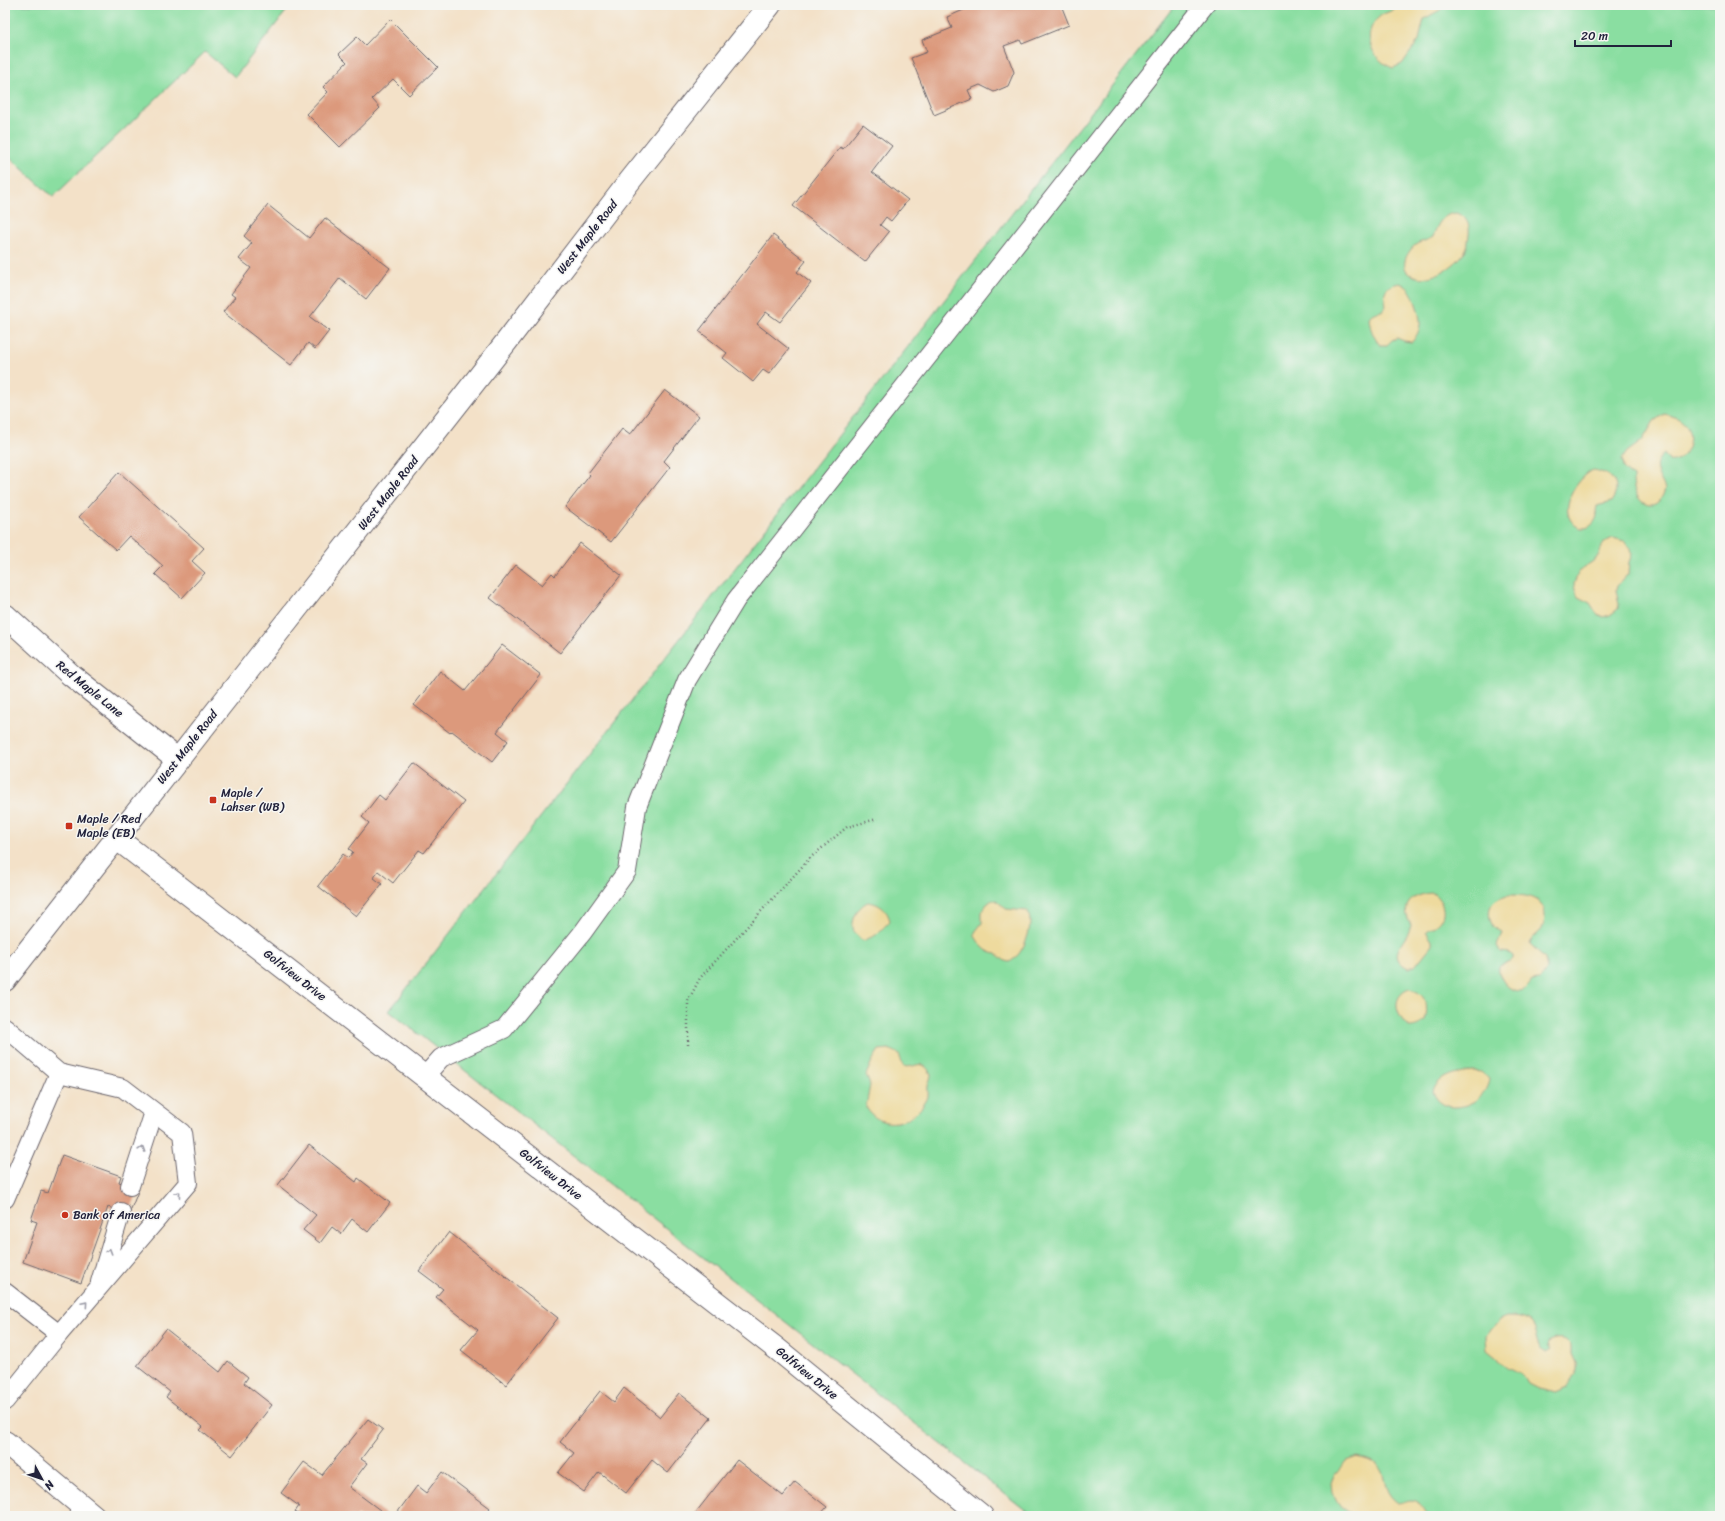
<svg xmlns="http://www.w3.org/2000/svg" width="1725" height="1521" viewBox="0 0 1725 1521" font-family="Sriracha,sans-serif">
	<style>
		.green { fill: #8adea1; stroke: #56806e }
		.sand { fill: #eeda9e; stroke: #887e6c }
		.building { fill: #dc997b }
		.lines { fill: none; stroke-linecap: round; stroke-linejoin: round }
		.lane-casing { stroke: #6b656c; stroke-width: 20 }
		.street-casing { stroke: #6b656c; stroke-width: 24 }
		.secondary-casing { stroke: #6b656c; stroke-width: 24 }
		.path { stroke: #6b656c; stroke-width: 2.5; stroke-dasharray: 1 3; stroke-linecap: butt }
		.lane { stroke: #fff; stroke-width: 18 }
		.street { stroke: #fff; stroke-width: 22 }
		.secondary { stroke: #fff; stroke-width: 22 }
		.oneway { stroke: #9c9ca7 }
		.poi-dot { fill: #c8321e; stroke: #f6f6f2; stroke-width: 1.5 }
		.labels { text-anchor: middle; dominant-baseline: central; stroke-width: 3; stroke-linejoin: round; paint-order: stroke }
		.street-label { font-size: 12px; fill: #22223b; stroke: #f6f6f2 }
		.poi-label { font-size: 12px; fill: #22223b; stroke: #f6f6f2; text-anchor: start }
	</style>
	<rect width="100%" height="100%" fill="#f6f6f2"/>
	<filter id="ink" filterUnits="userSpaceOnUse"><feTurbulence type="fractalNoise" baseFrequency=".025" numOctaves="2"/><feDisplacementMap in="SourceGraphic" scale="8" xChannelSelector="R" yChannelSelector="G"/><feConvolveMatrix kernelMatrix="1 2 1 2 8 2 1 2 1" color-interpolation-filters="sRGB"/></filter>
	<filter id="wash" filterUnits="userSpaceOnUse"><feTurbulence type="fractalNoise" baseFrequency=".012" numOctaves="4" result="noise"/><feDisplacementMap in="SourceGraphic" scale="16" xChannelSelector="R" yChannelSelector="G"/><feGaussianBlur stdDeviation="0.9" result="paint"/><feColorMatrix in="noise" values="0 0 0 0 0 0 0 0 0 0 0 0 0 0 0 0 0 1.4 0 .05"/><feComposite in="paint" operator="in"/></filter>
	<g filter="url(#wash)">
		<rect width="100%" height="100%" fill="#f3e1c8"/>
		<path class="green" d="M 5,5 L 291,5 L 235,77 L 205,52 L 53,197 L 5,153 Z
			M 1175,5 L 1720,5 L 1720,1516 L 1033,1516 L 389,1011 Z"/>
		<path class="sand" d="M 1397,5 L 1449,5 L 1424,19 L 1419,40 L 1402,64 L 1393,68 C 1373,61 1360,35 1378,18 C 1384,12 1392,12 1397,7 Z
			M 1456,213 C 1467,217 1470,224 1469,235 C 1468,239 1468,244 1467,247 C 1461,263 1434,281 1417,277 C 1398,272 1404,256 1414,246 C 1420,241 1427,241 1433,237 C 1437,225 1442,214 1456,213 Z
			M 1400,283 C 1411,288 1412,294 1416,304 C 1421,320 1423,328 1412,342 L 1404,341 L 1397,338 L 1392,340 L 1387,345 L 1380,345 C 1373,337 1370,328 1369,318 C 1372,310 1381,314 1385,308 C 1389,302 1375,287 1400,283 Z
			M 1664,414 C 1707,421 1687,465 1669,461 L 1664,454 C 1649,466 1660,476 1665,489 C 1657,518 1632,504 1633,477 L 1623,468 L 1622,459 L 1627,452 L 1642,441 L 1654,421 Z
			M 1593,470 C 1612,473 1623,485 1611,502 L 1597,506 L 1596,511 L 1597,516 C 1593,530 1578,533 1570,519 C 1561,503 1579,477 1593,470 Z
			M 1613,538 L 1624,541 L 1631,548 L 1632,554 L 1629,562 L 1628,574 L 1617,586 L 1616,590 L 1619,604 L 1618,609 L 1610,615 L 1603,617 L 1597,614 L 1590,603 L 1578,597 L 1575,590 L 1574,584 L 1579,571 L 1596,559 L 1599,554 L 1604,542 Z
			M 1433,893 C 1443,901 1448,914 1437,924 C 1434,927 1430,928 1426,931 L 1432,941 L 1432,945 L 1415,966 L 1408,968 C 1383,955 1409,940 1411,925 C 1399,905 1412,894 1433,893 Z
			M 1507,895 C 1523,895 1543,895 1545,914 C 1545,919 1544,925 1542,929 C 1538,935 1531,937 1530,944 L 1545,958 L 1547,969 L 1543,976 L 1539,980 L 1532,981 C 1518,1005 1496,979 1499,966 L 1510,962 L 1513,959 L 1513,956 L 1509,953 L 1501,952 L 1497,946 L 1502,932 L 1493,927 C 1485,910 1490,900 1507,895 Z
			M 992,900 L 996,900 L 1006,909 L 1027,911 C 1036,923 1023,957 1009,962 L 1005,961 L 997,954 C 986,953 980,945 975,936 L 975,932 L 982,923 L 982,912 L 986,905 Z
			M 868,902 C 879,903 888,910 890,921 L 876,935 L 863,941 C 860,938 856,935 854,932 C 850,921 858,906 868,902 Z
			M 1409,989 C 1426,992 1429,1007 1425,1021 C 1419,1025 1416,1027 1409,1027 C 1396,1016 1390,997 1409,989 Z
			M 888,1049 C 901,1053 899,1055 903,1066 C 915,1070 921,1056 931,1074 C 931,1078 929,1081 928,1086 C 927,1091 930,1095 926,1101 C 914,1123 881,1133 866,1107 L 870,1085 L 866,1075 L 872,1061 L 879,1050 Z
			M 1473,1071 L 1481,1072 L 1489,1079 C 1486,1105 1444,1120 1433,1092 C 1438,1075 1458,1072 1473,1071 Z
			M 1506,1317 C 1545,1316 1529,1342 1546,1353 L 1551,1350 L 1548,1346 L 1550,1341 C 1559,1337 1566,1338 1572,1345 L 1572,1353 L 1576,1362 L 1576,1374 L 1567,1388 L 1555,1393 L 1538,1389 L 1528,1384 L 1522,1374 L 1508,1367 L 1487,1350 L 1486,1336 L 1490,1330 L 1499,1320 Z
			M 1357,1457 C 1398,1464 1373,1485 1398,1503 C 1402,1503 1407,1500 1411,1500 C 1420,1500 1424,1509 1428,1516 L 1354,1516 L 1338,1504 L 1332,1492 L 1331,1483 L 1334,1475 L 1346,1461 Z"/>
		<g id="blocks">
			<path class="building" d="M 973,5 L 1061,5 L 1069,25 L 1022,44 L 1020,40 L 1004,46 L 1014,72 L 1008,86 L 994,92 L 980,85 L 968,90 L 972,99 L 934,115 L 911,58 L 927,52 L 922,40 L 952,28 L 947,17 L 973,6 Z
				M 390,19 L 438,67 L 409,95 L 393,79 L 372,99 L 380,108 L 340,147 L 307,114 L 328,92 L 323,87 L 347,62 L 339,54 L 357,37 L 365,45 Z
				M 863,124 L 892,146 L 872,172 L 908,200 L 891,221 L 886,217 L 880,225 L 889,232 L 865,262 L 793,206 L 840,147 L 843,149 Z
				M 268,205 L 309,238 L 325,218 L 390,268 L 366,299 L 340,278 L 310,317 L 329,331 L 315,349 L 308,343 L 291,365 L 223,312 L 235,297 L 231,294 L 251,268 L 239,259 L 252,243 L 244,236 Z
				M 773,235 L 806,261 L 797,272 L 811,283 L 780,322 L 766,312 L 757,324 L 789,349 L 769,374 L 763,370 L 753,382 L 723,358 L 727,353 L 699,331 Z
				M 665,390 L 699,416 L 664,461 L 670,467 L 611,542 L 565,507 L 590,475 L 588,473 L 622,429 L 630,435 Z
				M 119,472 L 204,548 L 192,561 L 205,573 L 182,598 L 155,574 L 163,566 L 129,536 L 116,550 L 79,517 Z
				M 580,543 L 621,575 L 560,653 L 490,598 L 516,565 L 542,585 L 552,573 L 555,576 Z
				M 502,645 L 541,675 L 497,732 L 508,741 L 492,762 L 452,731 L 450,733 L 414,705 L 440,671 L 465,691 Z
				M 414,763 L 464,802 L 424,853 L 419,850 L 393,883 L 378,871 L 374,878 L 382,884 L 356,916 L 318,886 L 343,854 L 348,858 L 353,852 L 349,849 L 369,823 L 362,817 L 379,795 L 385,800 Z
				M 309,1145 L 356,1182 L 358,1178 L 390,1203 L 368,1232 L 352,1219 L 341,1234 L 332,1227 L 320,1243 L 303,1230 L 316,1215 L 278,1185 Z
				M 62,1155 L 121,1176 L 119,1182 L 139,1189 L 129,1214 L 108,1207 L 81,1283 L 23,1262 L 37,1222 L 31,1220 L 41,1191 L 48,1193 Z
				M 449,1232 L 558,1318 L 506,1385 L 461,1350 L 478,1330 L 436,1297 L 443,1289 L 419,1271 Z
				M 166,1329 L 220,1372 L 228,1361 L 248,1377 L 244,1383 L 272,1405 L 232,1456 L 200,1430 L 203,1427 L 166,1397 L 170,1392 L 137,1366 Z
				M 624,1388 L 660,1417 L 679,1393 L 711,1418 L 668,1473 L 652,1460 L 626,1493 L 599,1472 L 584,1492 L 558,1473 L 574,1453 L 560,1442 L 600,1391 L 614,1402 Z
				M 368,1419 L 383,1430 L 361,1459 L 367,1463 L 349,1487 L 388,1516 L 301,1516 L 295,1512 L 299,1506 L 281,1493 L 304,1462 L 322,1475 Z
				M 737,1460 L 783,1496 L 795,1482 L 827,1507 L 819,1516 L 693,1516 Z
				M 442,1472 L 490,1508 L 484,1516 L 400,1516 L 397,1513 L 417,1486 L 426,1493 Z"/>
		</g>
	</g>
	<g filter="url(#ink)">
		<use href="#blocks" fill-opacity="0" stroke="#6b656c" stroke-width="1"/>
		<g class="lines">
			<defs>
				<path id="lane" d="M 5,1027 L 59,1073 L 123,1088 L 182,1133 L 188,1183 L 59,1334 L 5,1401
					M 425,1076 L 441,1058 L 504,1029 L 583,932 L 627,871 L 637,807 L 687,680 L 736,600 L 1205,5
					M 130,1186 L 154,1112
					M 5,1199 L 59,1073
					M 100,1282 L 121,1212
					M 5,1292 L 59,1334"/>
				<path id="street" d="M 5,615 L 71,675 L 177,759
					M 116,838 L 777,1349 L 982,1516"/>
				<path id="secondary" d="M 5,980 L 507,341 L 629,182 L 770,5
					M 5,1442 L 94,1516"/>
			</defs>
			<use href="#lane" class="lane-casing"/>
			<use href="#street" class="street-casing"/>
			<use href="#secondary" class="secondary-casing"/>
			<path class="path" d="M 688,1045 L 688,1001 L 700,978 L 810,858 L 847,827 L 877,819"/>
			<use href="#lane" class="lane"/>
			<use href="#street" class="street"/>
			<use href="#secondary" class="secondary"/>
		</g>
		<defs><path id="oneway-chevron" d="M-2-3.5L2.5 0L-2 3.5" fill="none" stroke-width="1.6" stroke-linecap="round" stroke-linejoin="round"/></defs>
		<g class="oneway">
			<use href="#oneway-chevron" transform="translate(142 1149) rotate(-72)"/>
			<use href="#oneway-chevron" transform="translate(178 1194) rotate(-50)"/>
			<use href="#oneway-chevron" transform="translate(109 1251) rotate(-73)"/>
			<use href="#oneway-chevron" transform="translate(85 1304) rotate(-49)"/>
		</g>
	</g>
	<g class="poi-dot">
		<rect x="209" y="796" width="8" height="8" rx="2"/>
		<rect x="65" y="822" width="8" height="8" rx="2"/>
		<circle cx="65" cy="1215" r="4"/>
	</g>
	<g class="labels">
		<g class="street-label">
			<text transform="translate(587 237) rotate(-52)">West Maple Road</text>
			<text transform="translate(388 493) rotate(-52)">West Maple Road</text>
			<text transform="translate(90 689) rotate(39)">Red Maple Lane</text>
			<text transform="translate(187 747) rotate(-52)">West Maple Road</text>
			<text transform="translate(295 975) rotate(38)">Golfview Drive</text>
			<text transform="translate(551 1174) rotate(38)">Golfview Drive</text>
			<text transform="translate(807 1373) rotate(39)">Golfview Drive</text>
		</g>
		<g class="poi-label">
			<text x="221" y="793">Maple /<tspan x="221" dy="14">Lahser (WB)</tspan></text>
			<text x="77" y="819">Maple / Red<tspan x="77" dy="14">Maple (EB)</tspan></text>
			<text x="73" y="1215">Bank of America</text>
		</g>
	</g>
	<rect width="1725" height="1521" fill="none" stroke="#f6f6f2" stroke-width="20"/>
	<g transform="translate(42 1479) rotate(130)" stroke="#f6f6f2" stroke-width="3" paint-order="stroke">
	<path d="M0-3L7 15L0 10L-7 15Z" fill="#22223b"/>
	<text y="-6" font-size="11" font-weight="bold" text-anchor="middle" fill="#22223b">N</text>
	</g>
	<path d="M1575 40v6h96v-6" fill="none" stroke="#22223b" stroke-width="2"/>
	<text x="1581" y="40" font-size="12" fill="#22223b" stroke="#f6f6f2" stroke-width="3" paint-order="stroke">20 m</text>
</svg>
